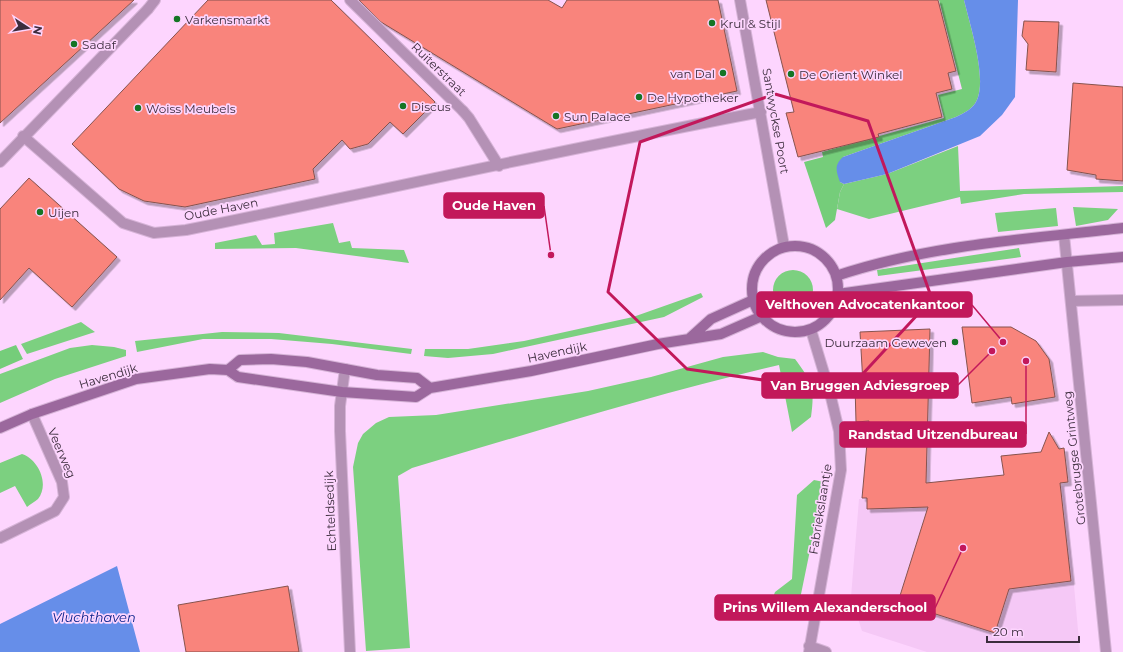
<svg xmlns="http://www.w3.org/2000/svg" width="1123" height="652" viewBox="0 0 1123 652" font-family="Montserrat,sans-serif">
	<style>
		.built { fill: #f5c8f6 }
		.green { fill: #7cd080 }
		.forest { fill: #75cd7a }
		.water { fill: #668ee9 }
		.building { fill: #f9847c; stroke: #86534e; filter: url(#shadow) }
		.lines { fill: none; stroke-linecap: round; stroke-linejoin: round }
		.pedestrian-casing { stroke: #d6b3d7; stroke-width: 12 }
		.minor-casing { stroke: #d6b3d7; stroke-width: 12 }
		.secondary-casing { stroke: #d6b3d7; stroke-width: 12 }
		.pedestrian { stroke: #b491b5; stroke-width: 10 }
		.minor { stroke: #b491b5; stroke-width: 10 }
		.secondary { stroke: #9b689d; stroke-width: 10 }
		.marked { fill: none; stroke: #c2185b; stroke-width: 3; stroke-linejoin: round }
		.poi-dot { fill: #157525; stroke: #fdd5fe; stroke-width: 1.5 }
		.labels { text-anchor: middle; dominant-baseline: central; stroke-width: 3.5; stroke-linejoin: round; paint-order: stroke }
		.poi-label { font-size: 12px; fill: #3c2d3d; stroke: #fdd5fe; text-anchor: start }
		.street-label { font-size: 12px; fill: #3c2d3d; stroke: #fdd5fe }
		.water-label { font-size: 13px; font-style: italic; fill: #08218a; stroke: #fdd5fe }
		.leader { fill: none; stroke: #c2185b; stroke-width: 1.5 }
		.callout-dot { fill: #c2185b; stroke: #fdd5fe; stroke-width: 1.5 }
		.callout { fill: #c2185b; stroke: #c2185b; stroke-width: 1.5 }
		.callout-label { font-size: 13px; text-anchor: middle; font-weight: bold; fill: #fff }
	</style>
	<defs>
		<filter id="shadow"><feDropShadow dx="3.5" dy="3.5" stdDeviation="0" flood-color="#0004"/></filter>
	</defs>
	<rect width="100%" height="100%" fill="#fdd5fe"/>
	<path class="built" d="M 1065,486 L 1080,652 L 927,652 L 862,631 L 851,597 L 859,499 Z"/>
	<path class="green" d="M 958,146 L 960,191 L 1123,186 L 1123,192 L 1024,194 L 961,204 L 960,197 L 869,219 L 837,209 L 840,192 L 844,184 L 887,174 Z
		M 1073,207 L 1118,209 L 1108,220 L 1076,226 Z
		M 1056,208 L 1058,226 L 998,232 L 995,213 Z
		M 333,223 L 339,243 L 350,241 L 352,248 L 404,250 L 409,263 L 296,248 L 215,249 L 215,243 L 256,235 L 262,245 L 275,244 L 274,233 Z
		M 1019,248 L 1021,257 L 878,276 L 877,270 Z
		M773 290a20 20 0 1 1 40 0a20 20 0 1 1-40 0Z
		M 701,293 L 703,297 L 664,317 L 493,354 L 448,358 L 424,356 L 425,349 L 468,349 L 524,341 L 633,317 Z
		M 81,322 L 95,332 L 27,354 L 21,344 Z
		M 222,332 L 279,333 L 412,349 L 411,354 L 332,344 L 271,339 L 203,339 L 137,352 L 135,341 Z
		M 92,345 L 114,347 L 126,350 L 126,356 L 55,379 L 0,403 L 0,374 L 70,348 Z
		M 763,352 L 778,357 L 795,359 C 812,382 815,387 811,417 L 792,432 L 779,365 C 655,394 534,432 412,468 L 398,476 L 410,648 L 366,651 L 353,467 L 358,443 L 363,434 L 376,423 L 389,417 L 436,415 L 588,391 L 651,377 L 723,357 Z
		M 22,454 C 38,459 50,484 38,499 C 35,502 30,504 27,507 L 15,486 L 0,493 L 0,463 Z
		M 814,480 L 824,482 L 800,599 L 772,600 L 775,592 L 792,579 L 797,495 Z"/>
	<path class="forest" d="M 939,0 L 964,0 C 970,25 987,77 977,100 C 973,109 964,113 956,117 L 843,157 L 840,182 L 844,184 L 840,192 L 835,220 L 826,228 L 804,162 L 823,157 L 822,152 L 944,118 L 938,95 L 962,89 Z
		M 16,345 L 23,359 L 0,369 L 0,351 Z"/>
	<path class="water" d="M 964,0 L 1018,0 L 1015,97 L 1002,115 L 980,136 L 887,174 L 844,184 L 840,182 C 836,171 834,165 843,157 L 956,117 C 964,113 973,109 977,100 C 987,77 970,25 964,0 Z
		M 117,566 L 140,652 L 0,652 L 0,624 Z"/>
	<path class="building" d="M 0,0 L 134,0 L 0,123 Z
		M 208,0 L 331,0 L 435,102 L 403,134 L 390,122 L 368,144 L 350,149 L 342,140 L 313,169 L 315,179 L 185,207 L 144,201 L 119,189 L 72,144 Z
		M 359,0 L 548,0 L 562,8 L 567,0 L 718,0 L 737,91 L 557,129 L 381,22 Z
		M 766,0 L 938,0 L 956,71 L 948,73 L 952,89 L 936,93 L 942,117 L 878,134 L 879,137 L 798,157 L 786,113 L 794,112 Z
		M 1024,21 L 1059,22 L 1056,72 L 1026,70 L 1028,44 L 1022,36 Z
		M 1073,83 L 1123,87 L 1123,181 L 1096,179 L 1096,175 L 1067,170 Z
		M 29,178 L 117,257 L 72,307 L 29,268 L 0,300 L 0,209 Z
		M 962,327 L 1011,327 L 1036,341 L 1049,359 L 1055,397 L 1012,404 L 1011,397 L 972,403 Z
		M 930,329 L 926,483 L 1004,475 L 1001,456 L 1041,452 L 1049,432 L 1059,449 L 1064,448 L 1068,482 L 1060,483 L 1071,581 L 1009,589 L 995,633 L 898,602 L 928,507 L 867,509 L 867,498 L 862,498 L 869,421 L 856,422 L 855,385 L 863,384 L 860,332 Z
		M 288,586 L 299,652 L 186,652 L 178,605 Z"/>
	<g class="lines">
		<defs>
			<path id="pedestrian" d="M 350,0 L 463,111
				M 148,9 L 155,0
				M 1071,301 L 1123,300"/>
			<path id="minor" d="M 740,0 L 784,246
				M 463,111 L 469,118 L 499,166
				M 23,136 L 123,223 L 154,233 L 186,230 C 378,191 569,148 761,112
				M 0,162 L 148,9
				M 1064,235 L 1106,652
				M 345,369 L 340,406 L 340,431 L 350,652
				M 0,538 L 55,511 L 64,497 L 62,482 L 32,414
				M 809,646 L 826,652
				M 809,652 L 841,470 L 839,431 L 830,393 L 811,330"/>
			<path id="secondary" d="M752 289a43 43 0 1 1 86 0a43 43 0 1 1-86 0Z
				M 836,276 C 928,245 1027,239 1123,228
				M 838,294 L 1067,262 L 1123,257
				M 690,338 L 711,319 L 753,300
				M 228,370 L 240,360 L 271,359 L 307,362 L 377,375 L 417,378 L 430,388
				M 0,428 L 32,414 L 136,379 L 210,369 L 228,370 L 238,377 L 342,392 L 416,397 L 430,388 L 531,371 L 658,344 L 721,334 L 762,316"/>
		</defs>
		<use href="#pedestrian" class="pedestrian-casing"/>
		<use href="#minor" class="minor-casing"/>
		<use href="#secondary" class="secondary-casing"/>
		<use href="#pedestrian" class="pedestrian"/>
		<use href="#minor" class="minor"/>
		<use href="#secondary" class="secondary"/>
	</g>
	<path class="marked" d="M 775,94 L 868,121 L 932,299 L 846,392 L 687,369 L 608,292 L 640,142 Z"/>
	<g class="poi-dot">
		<circle cx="177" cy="19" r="4"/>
		<circle cx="712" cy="23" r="4"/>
		<circle cx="74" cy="44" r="4"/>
		<circle cx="723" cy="73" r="4"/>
		<circle cx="791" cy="74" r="4"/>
		<circle cx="639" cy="97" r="4"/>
		<circle cx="403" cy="106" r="4"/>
		<circle cx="138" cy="108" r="4"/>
		<circle cx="556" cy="116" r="4"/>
		<circle cx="40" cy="212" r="4"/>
		<circle cx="955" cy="342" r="4"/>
	</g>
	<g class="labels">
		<g class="poi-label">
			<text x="185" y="19">Varkensmarkt</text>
			<text x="720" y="23">Krul &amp; Stijl</text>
			<text x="82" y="44">Sadaf</text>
			<text x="715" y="73" text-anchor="end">van Dal</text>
			<text x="799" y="74">De Orient Winkel</text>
			<text x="647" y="97">De Hypotheker</text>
			<text x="411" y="106">Discus</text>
			<text x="146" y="108">Woiss Meubels</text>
			<text x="564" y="116">Sun Palace</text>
			<text x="48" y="212">Uijen</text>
			<text x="947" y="342" text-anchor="end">Duurzaam Geweven</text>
		</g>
		<g class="street-label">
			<text transform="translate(439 69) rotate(44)">Ruiterstraat</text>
			<text transform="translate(776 121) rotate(80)">Santwyckse Poort</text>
			<text transform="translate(221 209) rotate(-11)">Oude Haven</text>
			<text transform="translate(557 352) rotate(-12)">Havendijk</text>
			<text transform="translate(108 376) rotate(-17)">Havendijk</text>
			<text transform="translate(62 453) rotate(67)">Veerweg</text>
			<text transform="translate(1074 458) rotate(-96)">Grotebrugse Grintweg</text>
			<text transform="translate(820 509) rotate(-81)">Fabriekslaantje</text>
			<text transform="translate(330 511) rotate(-92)">Echteldsedijk</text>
		</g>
		<g class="water-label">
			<text x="94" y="617">Vluchthaven</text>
		</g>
	</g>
	<path class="leader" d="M551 255L544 206M1003 342L972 305M992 351L958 385M1026 361L1026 434M963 548L935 608"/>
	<g class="callout-dot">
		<circle cx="551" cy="255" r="4"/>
		<circle cx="1003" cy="342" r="4"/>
		<circle cx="992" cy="351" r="4"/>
		<circle cx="1026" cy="361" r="4"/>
		<circle cx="963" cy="548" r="4"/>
	</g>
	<g class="callout">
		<rect x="444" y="193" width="100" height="25" rx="4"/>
		<rect x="757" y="292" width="215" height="25" rx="4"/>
		<rect x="762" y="373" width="196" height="25" rx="4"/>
		<rect x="840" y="422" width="186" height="25" rx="4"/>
		<rect x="715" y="595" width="220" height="25" rx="4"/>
	</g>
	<g class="callout-label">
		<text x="494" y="210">Oude Haven</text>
		<text x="865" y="309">Velthoven Advocatenkantoor</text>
		<text x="860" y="390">Van Bruggen Adviesgroep</text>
		<text x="933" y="439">Randstad Uitzendbureau</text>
		<text x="825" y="612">Prins Willem Alexanderschool</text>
	</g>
	<g transform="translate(28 28) rotate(102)" stroke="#fdd5fe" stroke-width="3" paint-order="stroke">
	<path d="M0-3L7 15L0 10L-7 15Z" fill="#3c2d3d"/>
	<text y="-6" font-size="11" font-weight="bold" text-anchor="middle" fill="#3c2d3d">N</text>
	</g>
	<path d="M987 636v6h92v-6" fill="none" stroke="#3c2d3d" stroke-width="2"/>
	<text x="993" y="636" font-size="12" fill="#3c2d3d" stroke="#fdd5fe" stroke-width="3" paint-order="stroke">20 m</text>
</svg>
